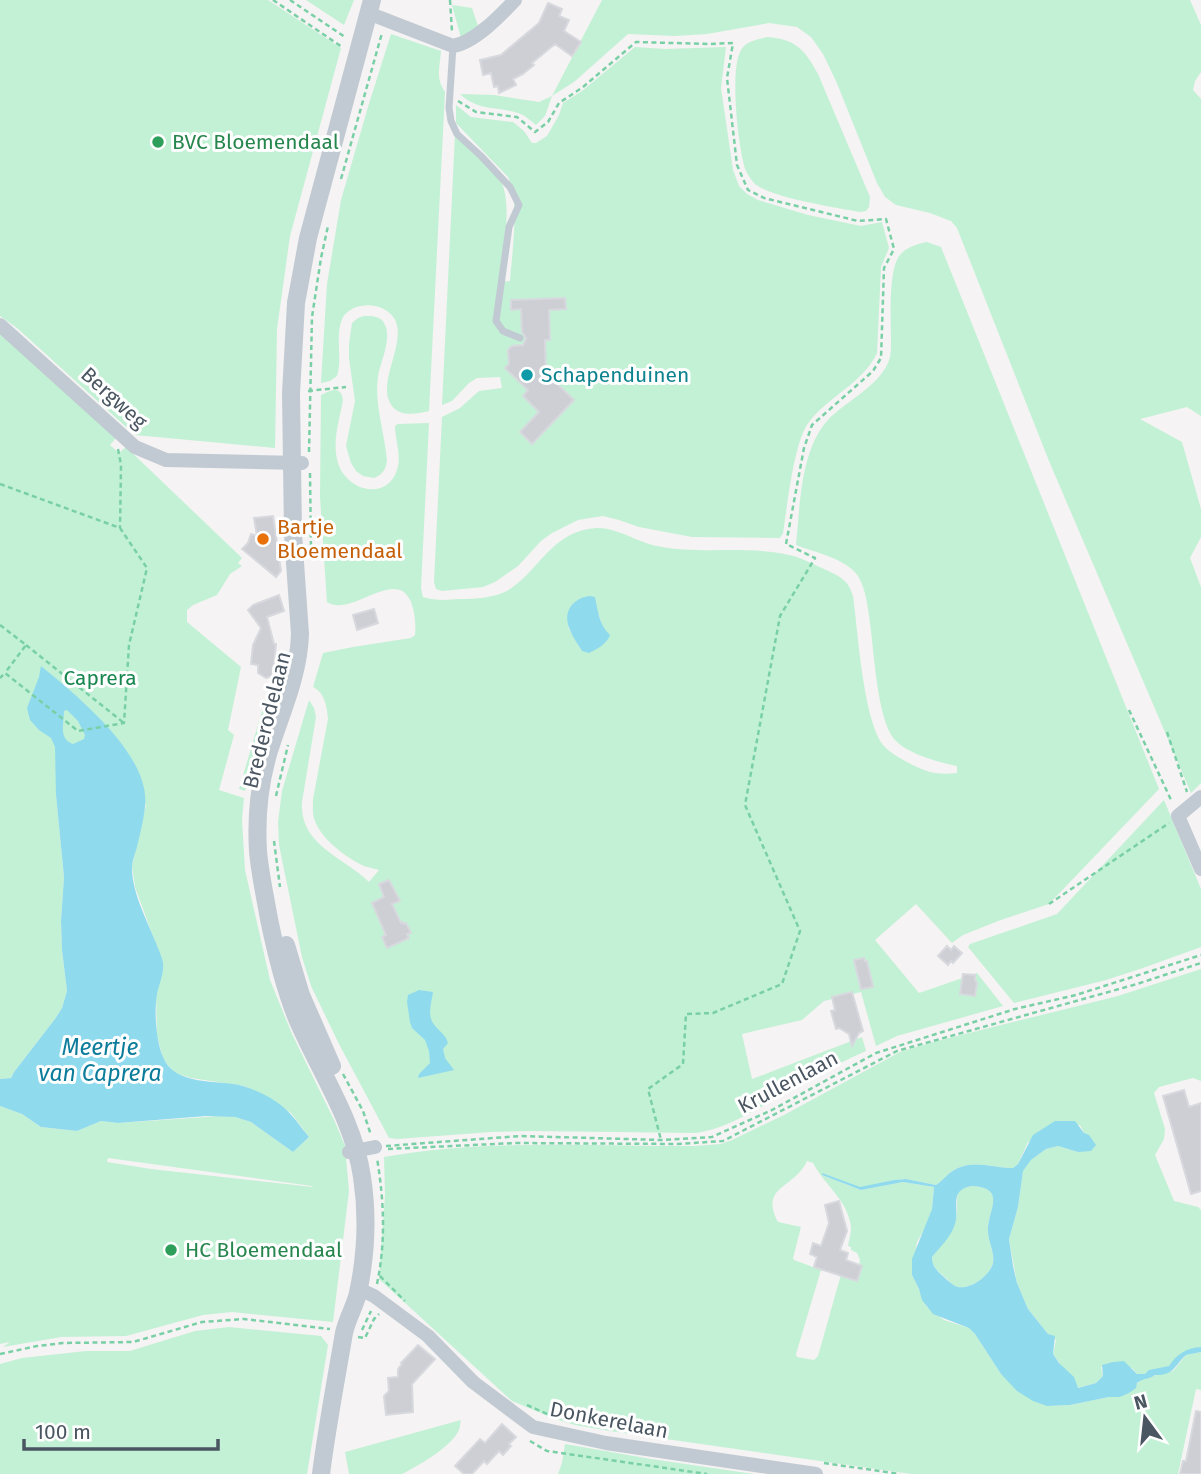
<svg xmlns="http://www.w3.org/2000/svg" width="1201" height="1474" viewBox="0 0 1201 1474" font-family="'Fira Sans',sans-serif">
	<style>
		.green { fill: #c3f1d5; fill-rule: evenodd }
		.water { fill: #90daee; fill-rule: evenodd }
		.building { fill: #cdcfd5; stroke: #d7d9de; stroke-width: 2 }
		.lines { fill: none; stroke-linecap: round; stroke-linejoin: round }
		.path { stroke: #7ad0a6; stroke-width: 2.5; stroke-dasharray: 5 3.5; stroke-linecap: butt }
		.service { stroke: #c1cad2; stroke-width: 7 }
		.minor { stroke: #c1cad2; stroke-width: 14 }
		.tertiary { stroke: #c1cad2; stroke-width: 18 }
		.leisure-dot { fill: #2e9e5b; stroke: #fff; stroke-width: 2.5 }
		.culture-dot { fill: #0f9aa8; stroke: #fff; stroke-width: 2.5 }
		.food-dot { fill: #e8710a; stroke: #fff; stroke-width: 2.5 }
		.labels { text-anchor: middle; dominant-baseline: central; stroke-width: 6; stroke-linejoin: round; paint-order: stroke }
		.leisure-label { font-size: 21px; fill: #27864d; stroke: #fff; text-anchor: start }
		.culture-label { font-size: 21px; fill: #0d838f; stroke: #fff; text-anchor: start }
		.street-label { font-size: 21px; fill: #4a5661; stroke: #fff }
		.food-label { font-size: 21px; fill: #c56008; stroke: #fff; text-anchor: start }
		.park-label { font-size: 21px; fill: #17864f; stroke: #fff }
		.water-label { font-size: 23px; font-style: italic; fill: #0c7c9b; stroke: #fff }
	</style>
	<rect width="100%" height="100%" fill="#f5f3f3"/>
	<path class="green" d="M 0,0 L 268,0 L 341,48 L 290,236 L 277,329 L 275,448 L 135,435 L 17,328 L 0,316 Z
		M 306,0 L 354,0 L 344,25 Z
		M 602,0 L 1190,0 L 1201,25 L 1201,72 L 1195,81 L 1193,90 L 1201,99 L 1201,416 L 1187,407 L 1140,419 L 1182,442 L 1201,509 L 1201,537 L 1190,558 L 1201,587 L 1201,783 L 1191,793 L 1049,461 L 957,228 L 951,221 L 930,213 L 896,205 L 885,197 L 877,183 L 836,81 L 823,54 L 811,37 L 797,27 L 769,23 L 707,34 L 675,36 L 628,34 L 574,82 L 552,96 L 545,116 L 536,125 C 532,122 528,118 523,115 C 500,105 480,113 460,94 L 494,95 L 539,102 L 552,96 Z
		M 452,5 L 472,8 L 479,29 L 461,38 Z
		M 391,34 L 441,51 C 440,67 435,78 445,92 L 429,411 C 416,414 398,418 390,403 C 376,377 416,331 387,311 C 380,306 369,304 361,306 C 354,307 347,311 343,317 C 334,336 343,358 337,376 L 330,381 L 321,383 L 327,284 L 341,200 L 368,107 Z
		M 767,37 C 796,39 805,50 818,74 L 870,197 L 869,207 L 866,211 L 860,212 C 837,208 772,198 755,184 C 752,181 748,175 746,171 C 738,149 730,73 740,52 C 745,41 757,40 767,37 Z
		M 635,47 L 665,49 L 726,47 L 721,88 L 733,170 L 739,186 L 747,194 L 758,200 L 808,215 L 861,226 L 882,222 L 889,248 L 881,267 L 877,353 C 863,383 829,396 809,422 C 794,440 787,508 783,533 L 780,538 L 692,537 L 639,527 L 619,520 L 603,516 L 590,518 L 578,520 L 552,533 L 541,541 L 518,566 L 495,582 L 483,587 L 442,591 L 436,589 L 434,582 L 442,417 L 460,408 L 479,391 L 502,388 L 500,377 L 477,378 L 469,383 L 452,401 L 442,405 L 455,134 L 501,181 C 513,206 502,253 502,282 L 510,281 C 512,252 520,203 508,177 L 456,123 L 456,105 L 471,117 L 513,122 L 524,131 L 532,143 L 536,143 L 547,136 L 559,115 L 563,103 L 582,91 Z
		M 927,242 L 941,247 L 1159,789 L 1049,904 L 998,921 L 963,935 L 952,943 L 916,904 L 875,940 L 919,993 L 977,973 L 1003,1006 L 897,1036 L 876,1046 L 861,992 L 824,1001 L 802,1020 L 742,1034 L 752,1079 L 862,1037 L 866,1051 C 830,1066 796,1089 761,1107 C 739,1119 721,1129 696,1133 L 531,1131 L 491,1132 L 397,1139 L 389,1138 L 339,1044 L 311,986 L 302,957 L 279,845 L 278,822 L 282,791 L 309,700 L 314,708 L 316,717 L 302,802 C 299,845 343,857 369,882 L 379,870 C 373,868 364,867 358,863 C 343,855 321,838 315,821 C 312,814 313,807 313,799 L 328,719 C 327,707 325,693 313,687 L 323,653 L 353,647 L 411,638 L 415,635 C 416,624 415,613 411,602 C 396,566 352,618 327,602 L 320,497 L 321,395 C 331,390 341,385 343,400 C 339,422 331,444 339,466 C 349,491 387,501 397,470 C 402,456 395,440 395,426 L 398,424 L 429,423 L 421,588 L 423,597 C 436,601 447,600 460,599 C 475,599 493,598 507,591 C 539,572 551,531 596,528 C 616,527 637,542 657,546 C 700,555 746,545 789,555 C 800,557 813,564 824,569 C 839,576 848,579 853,596 C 858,631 863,718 883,745 C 891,755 917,768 930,772 C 938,774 948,774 957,773 L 957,766 C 938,762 907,754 894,739 C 877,718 874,651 870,623 C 868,608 866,589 858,576 C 847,559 814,552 796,545 C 800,507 800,452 827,421 C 845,401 883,385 890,357 C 891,352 891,346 891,341 C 891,320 888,273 899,256 C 906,247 917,244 927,242 ZM 598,613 L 604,630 L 582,651 L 568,627 Z
		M 364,316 C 371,316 381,316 384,323 C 393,338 380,362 378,377 C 374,404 385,433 387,461 C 386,469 382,475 374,478 L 363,476 L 356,471 L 351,463 L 346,446 L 355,401 L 349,358 L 349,344 L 352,323 L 358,318 Z
		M 0,332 L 116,438 L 110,445 L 119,453 L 126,447 L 242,558 L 238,563 L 242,566 L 230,574 L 217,595 L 193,605 L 187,610 L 187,622 L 241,667 L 228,730 L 234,735 L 219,790 L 244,798 L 242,820 L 245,870 L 270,980 L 292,1034 L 335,1122 L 345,1146 L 349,1191 L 333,1322 L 232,1312 L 203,1315 L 126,1336 L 61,1337 L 3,1347 L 10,1342 L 0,1344 L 0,1106 L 22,1114 L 41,1127 L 77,1131 L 101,1121 L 118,1123 L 220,1116 L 235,1117 L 251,1122 L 293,1152 L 309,1137 L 291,1113 L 262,1094 L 244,1086 L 191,1078 L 175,1073 L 163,1059 L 157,1035 L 156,996 L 163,964 L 135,887 L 132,866 L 146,804 L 121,783 L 123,801 L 119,806 L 113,805 L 109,787 L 111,781 L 84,784 L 81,788 L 72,776 L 56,771 L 56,795 L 64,877 L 61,921 L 62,950 L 67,991 L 62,1008 L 55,1019 L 14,1072 L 11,1078 L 0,1079 ZM 108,1158 L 312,1186 L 313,1187 L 151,1169 L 107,1162 Z
		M 278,678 L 245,791 L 239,789 L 271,681 Z
		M 1164,800 L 1201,889 L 1201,947 L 1143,968 L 1106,980 L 1014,1003 L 968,947 L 970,944 L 1057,914 Z
		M 1201,969 L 1201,1081 L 1193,1078 L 1159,1087 L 1154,1093 L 1165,1129 L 1164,1139 L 1155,1155 L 1174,1201 L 1198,1207 L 1201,1210 L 1201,1347 C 1187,1348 1179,1363 1166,1367 C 1158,1370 1152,1368 1145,1374 L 1137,1374 L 1132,1368 L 1101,1367 L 1103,1376 L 1096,1383 L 1077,1388 L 1053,1354 L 1056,1340 L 1048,1334 L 1028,1309 L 1017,1283 L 1009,1239 L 1018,1207 L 1023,1170 L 1031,1160 L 1046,1149 L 1058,1146 L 1078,1152 L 1084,1133 L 1080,1125 L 1028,1142 L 1018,1164 L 1013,1168 C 995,1168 975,1160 958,1168 C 948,1172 944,1180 936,1185 L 906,1179 L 894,1180 L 860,1188 L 822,1173 L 822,1175 L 861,1190 L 903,1182 L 934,1187 L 932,1209 L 925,1228 L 917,1242 L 912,1275 L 919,1289 L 923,1300 L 927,1307 L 944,1320 L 969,1328 L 975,1334 L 1001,1374 L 1047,1406 L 1070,1405 L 1109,1397 L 1120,1397 L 1144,1378 L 1173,1371 L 1186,1355 L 1201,1352 L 1201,1390 L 1196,1389 L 1178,1474 L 912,1474 L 610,1431 L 575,1425 L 553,1418 L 512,1401 L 379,1279 L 385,1195 L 384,1157 C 486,1139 592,1146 695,1146 L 721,1144 L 732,1140 L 784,1115 L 900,1052 L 933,1042 L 1118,996 ZM 807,1161 L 813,1163 C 825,1186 849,1201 851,1228 C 851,1234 849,1240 848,1246 L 851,1247 L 851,1250 L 857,1253 L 860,1260 L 859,1266 L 842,1271 L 818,1356 L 814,1360 L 797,1357 L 796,1354 L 821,1270 L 794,1260 L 793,1258 L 801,1227 L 778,1222 C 759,1186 794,1189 807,1161 Z
		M 972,1186 C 1008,1188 987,1211 988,1231 C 988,1242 995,1252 993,1263 C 990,1276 968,1292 954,1286 C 951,1284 949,1281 946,1278 C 939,1272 932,1268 932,1257 C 939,1249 953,1228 956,1218 C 960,1203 950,1189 972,1186 Z
		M 229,1327 L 321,1336 L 328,1345 L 307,1474 L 0,1474 L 0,1364 L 22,1358 L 86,1351 L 130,1351 L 195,1331 Z
		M 461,1420 C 460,1423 460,1429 458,1432 C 449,1448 418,1466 402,1474 L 349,1474 L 345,1452 Z
		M 565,1444 L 651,1459 L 754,1474 L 558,1474 L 562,1463 Z"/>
	<path class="water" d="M 590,596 L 595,597 C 598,611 599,625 610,635 C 607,644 597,649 589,653 L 582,651 C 578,644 573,638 570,630 C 562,613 572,598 590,596 Z
		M 41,666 C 76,695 151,755 145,806 C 144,819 140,834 137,847 C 135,854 132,861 132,868 C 132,893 147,920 156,943 C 158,949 162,956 163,963 C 164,974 159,984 157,994 C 154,1011 156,1041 163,1057 C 175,1087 218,1079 243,1086 C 250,1088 257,1091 263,1094 C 287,1106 293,1117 309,1137 L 293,1152 L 251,1122 L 235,1117 L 206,1116 L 118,1123 L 101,1121 L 77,1131 L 41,1127 L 22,1114 L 0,1106 L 0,1079 L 11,1078 L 14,1072 L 55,1019 L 62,1008 L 67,991 L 62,950 L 61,921 L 64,877 L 56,795 L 55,747 L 51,738 L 39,730 L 30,720 L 27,708 L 39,677 ZM 67,710 L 78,721 L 85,735 L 84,739 L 73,744 C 58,738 64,724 64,711 Z
		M 419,990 L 433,992 C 432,1001 427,1014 433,1023 C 438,1031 445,1033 448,1043 L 443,1049 L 445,1058 L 454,1070 L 418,1078 L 419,1074 L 430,1063 L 429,1051 L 425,1040 L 412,1028 L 410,1022 L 407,1002 L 408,995 Z
		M 1055,1121 L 1075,1121 L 1084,1133 L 1089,1135 L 1096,1145 L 1091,1151 L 1078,1152 L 1058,1146 L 1046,1149 L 1031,1160 L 1023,1171 L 1018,1207 L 1009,1239 L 1013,1266 L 1017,1283 L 1028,1309 L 1048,1334 L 1055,1336 L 1053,1354 L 1059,1363 L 1074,1377 L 1078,1388 L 1096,1383 L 1103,1376 L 1102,1365 L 1113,1362 L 1124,1361 L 1137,1374 L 1145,1374 L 1149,1370 L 1169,1366 C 1177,1354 1186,1348 1201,1347 L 1201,1352 L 1186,1355 C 1173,1367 1175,1375 1155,1375 C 1150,1379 1143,1378 1137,1383 L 1136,1388 L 1129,1393 L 1120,1397 L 1109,1397 L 1070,1405 L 1047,1406 L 1033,1401 L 1017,1391 L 1001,1374 L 975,1334 L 969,1328 L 933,1314 L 922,1300 L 919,1289 L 912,1275 L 912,1259 L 932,1209 L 934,1187 L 903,1182 L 861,1190 L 822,1175 L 822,1173 L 860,1187 L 894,1180 L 906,1179 L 936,1185 C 944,1180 948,1172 958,1168 C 975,1160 995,1168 1013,1168 L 1018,1164 L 1033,1135 ZM 972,1186 C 1008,1188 987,1211 988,1231 C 988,1242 995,1252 993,1263 C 990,1276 968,1292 955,1286 C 951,1284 949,1281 946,1279 C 939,1272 932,1268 932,1257 C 940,1247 951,1237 955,1224 C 960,1208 948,1190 972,1186 Z"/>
	<path class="building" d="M 548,3 L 562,9 L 559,16 L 569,20 L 564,31 L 581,42 L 572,56 L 555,44 L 532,63 L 534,65 L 523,74 L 513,79 L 516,85 L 499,93 L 498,86 L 494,87 L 491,73 L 483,75 L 480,60 L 501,55 L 539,23 Z
		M 565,298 L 566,309 L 549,310 L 550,340 L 545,340 L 546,379 L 549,376 L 574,400 L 532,444 L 520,432 L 539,412 L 523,396 L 528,390 L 505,368 L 509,364 L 508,350 L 512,346 L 523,345 L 526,338 L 522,332 L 521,309 L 511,310 L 511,300 Z
		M 273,516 L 281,571 L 276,577 L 242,549 L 248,543 L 251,534 L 257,536 L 254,518 Z
		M 279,595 L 284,611 L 267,617 L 274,644 L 276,644 L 274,666 L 273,666 L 272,676 L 266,678 L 258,673 L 258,665 L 251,664 L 253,645 L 261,628 L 248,610 L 253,605 Z
		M 374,609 L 378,623 L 357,630 L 353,615 Z
		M 389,880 L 400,901 L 392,904 L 401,923 L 403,922 L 404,924 L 406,923 L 411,933 L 407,934 L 409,938 L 387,948 L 382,937 L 386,935 L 372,903 L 384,897 L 379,884 Z
		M 947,946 L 951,950 L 954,946 L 962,953 L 953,963 L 951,961 L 948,965 L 938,956 Z
		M 864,958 L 865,961 L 867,961 L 873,987 L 861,989 L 854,960 Z
		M 963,974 L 975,975 L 975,980 L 977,983 L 975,996 L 960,994 Z
		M 852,992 L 863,1031 L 859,1033 L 852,1046 L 849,1034 L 839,1028 L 836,1029 L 831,1011 L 835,1010 L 832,997 Z
		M 1184,1090 L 1189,1107 L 1201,1103 L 1201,1191 L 1191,1194 L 1163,1096 Z
		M 839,1201 L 847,1231 L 840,1250 L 848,1253 L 846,1260 L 862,1266 L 857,1281 L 814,1267 L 817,1257 L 810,1254 L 813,1243 L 821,1246 L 829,1223 L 825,1205 Z
		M 418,1345 L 435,1359 L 412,1384 L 413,1412 L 386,1415 L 384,1396 L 389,1391 L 388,1378 L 398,1377 L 398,1369 L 402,1364 L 401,1363 Z
		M 1196,1411 L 1201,1412 L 1201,1474 L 1180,1474 L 1183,1461 L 1186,1461 Z
		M 502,1424 L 516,1437 L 509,1444 L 511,1446 L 503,1455 L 499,1451 L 487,1464 L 484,1461 L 472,1474 L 464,1474 L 455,1466 L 480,1439 L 485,1443 Z"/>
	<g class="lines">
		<path class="path" d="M 273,0 L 342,47
			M 290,0 L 345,37
			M 450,0 L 452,32
			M 458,101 L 476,112 L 517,117 L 535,132 L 548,122 L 559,103 L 583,87 L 636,42 L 710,44 L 733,43 L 727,78 L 737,165 L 748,190 L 764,198 L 858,221 L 886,219 L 894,249 L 884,268 L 881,358 L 873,371 L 812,425 L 804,448 L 786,544 L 815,558 L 780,616 L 745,805 L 800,931 L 782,984 L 713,1013 L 686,1014 L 683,1064 L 648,1089 L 661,1140
			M 341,179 L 382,33
			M 308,391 L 346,387
			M 118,449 L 121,465 L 120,528
			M 309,452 L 312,317 L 321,258 L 328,226
			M 310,473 L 311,550
			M 0,484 L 120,528 L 147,568 L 129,645 L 124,723 L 78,731 L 5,673 L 0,678
			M 0,625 L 26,645 L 5,673
			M 26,645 L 124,723
			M 1129,710 L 1172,802
			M 1167,732 L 1187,792
			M 276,796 L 288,745
			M 274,841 L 280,887
			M 1049,904 L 1169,823
			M 343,1074 L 363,1111 L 371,1135
			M 386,1146 L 521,1136 L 661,1140 L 712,1137 L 772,1110 L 876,1053 L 1015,1009 L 1076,995 L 1201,955
			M 388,1149 L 516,1143 L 678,1144 L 723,1141 L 897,1051 L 1137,984 L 1201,963
			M 380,1276 L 405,1301
			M 377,1284 C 386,1241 384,1201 377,1158
			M 362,1330 L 371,1311
			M 358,1337 L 365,1338 L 374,1319 L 379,1314
			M 0,1354 L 37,1346 L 63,1343 L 133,1342 L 202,1322 L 244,1319 L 330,1329
			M 527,1405 L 556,1418
			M 530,1441 L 547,1451 L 707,1474
			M 824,1463 L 900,1474"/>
		<path class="service" d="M 453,46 L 449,108 L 451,121 L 457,134 L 481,156 L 510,187 L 519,205 L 509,227 L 496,321 L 503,331 L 520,338"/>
		<path class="minor" d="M 368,13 L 453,46 C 475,42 500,16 515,0
			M 0,325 L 135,447 L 166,460 L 302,463
			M 1201,797 L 1178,816 L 1201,869
			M 349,1152 L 375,1147
			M 359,1289 L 374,1296 L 428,1336 L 473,1382 L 533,1427 L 606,1443 L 816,1474"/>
		<path class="tertiary" d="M 286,945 L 301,995 L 332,1066
			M 321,1474 C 327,1427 336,1380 344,1333 C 347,1319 355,1306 358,1293 C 366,1255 368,1216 362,1177 C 354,1121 320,1072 298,1021 C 284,988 276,953 269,919 C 265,896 260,874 258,851 C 256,817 259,784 269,751 C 281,713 299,674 300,634 L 293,534 L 291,393 L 296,303 L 308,238 L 372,0"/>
	</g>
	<g class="leisure-dot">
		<circle cx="158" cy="142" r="7"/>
		<circle cx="171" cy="1250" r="7"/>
	</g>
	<circle class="culture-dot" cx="527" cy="375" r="7"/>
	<circle class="food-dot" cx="263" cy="539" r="7"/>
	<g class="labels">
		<g class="leisure-label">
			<text x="172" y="142">BVC Bloemendaal</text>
			<text x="185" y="1250">HC Bloemendaal</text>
		</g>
		<g class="culture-label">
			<text x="541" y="375">Schapenduinen</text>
		</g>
		<g class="street-label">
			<text transform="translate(114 398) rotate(42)">Bergweg</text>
			<text transform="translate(267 720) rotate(-76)">Brederodelaan</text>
			<text transform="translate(788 1082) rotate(-28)">Krullenlaan</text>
			<text transform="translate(609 1420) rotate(11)">Donkerelaan</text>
		</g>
		<g class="food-label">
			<text x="277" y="527">Bartje<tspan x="277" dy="24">Bloemendaal</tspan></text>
		</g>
		<g class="park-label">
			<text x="100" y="678">Caprera</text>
		</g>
		<g class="water-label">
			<text x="100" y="1047">Meertje<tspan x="100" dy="26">van Caprera</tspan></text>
		</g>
	</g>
	<g transform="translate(1145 1418) rotate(345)" stroke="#ffffff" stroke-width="5" paint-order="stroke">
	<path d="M0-5L12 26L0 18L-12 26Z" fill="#4a5661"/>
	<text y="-10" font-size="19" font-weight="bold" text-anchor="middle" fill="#4a5661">N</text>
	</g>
	<path d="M24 1439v10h194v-10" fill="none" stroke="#4a5661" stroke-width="3.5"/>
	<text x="35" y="1439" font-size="21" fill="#4a5661" stroke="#ffffff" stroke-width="5" paint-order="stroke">100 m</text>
</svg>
